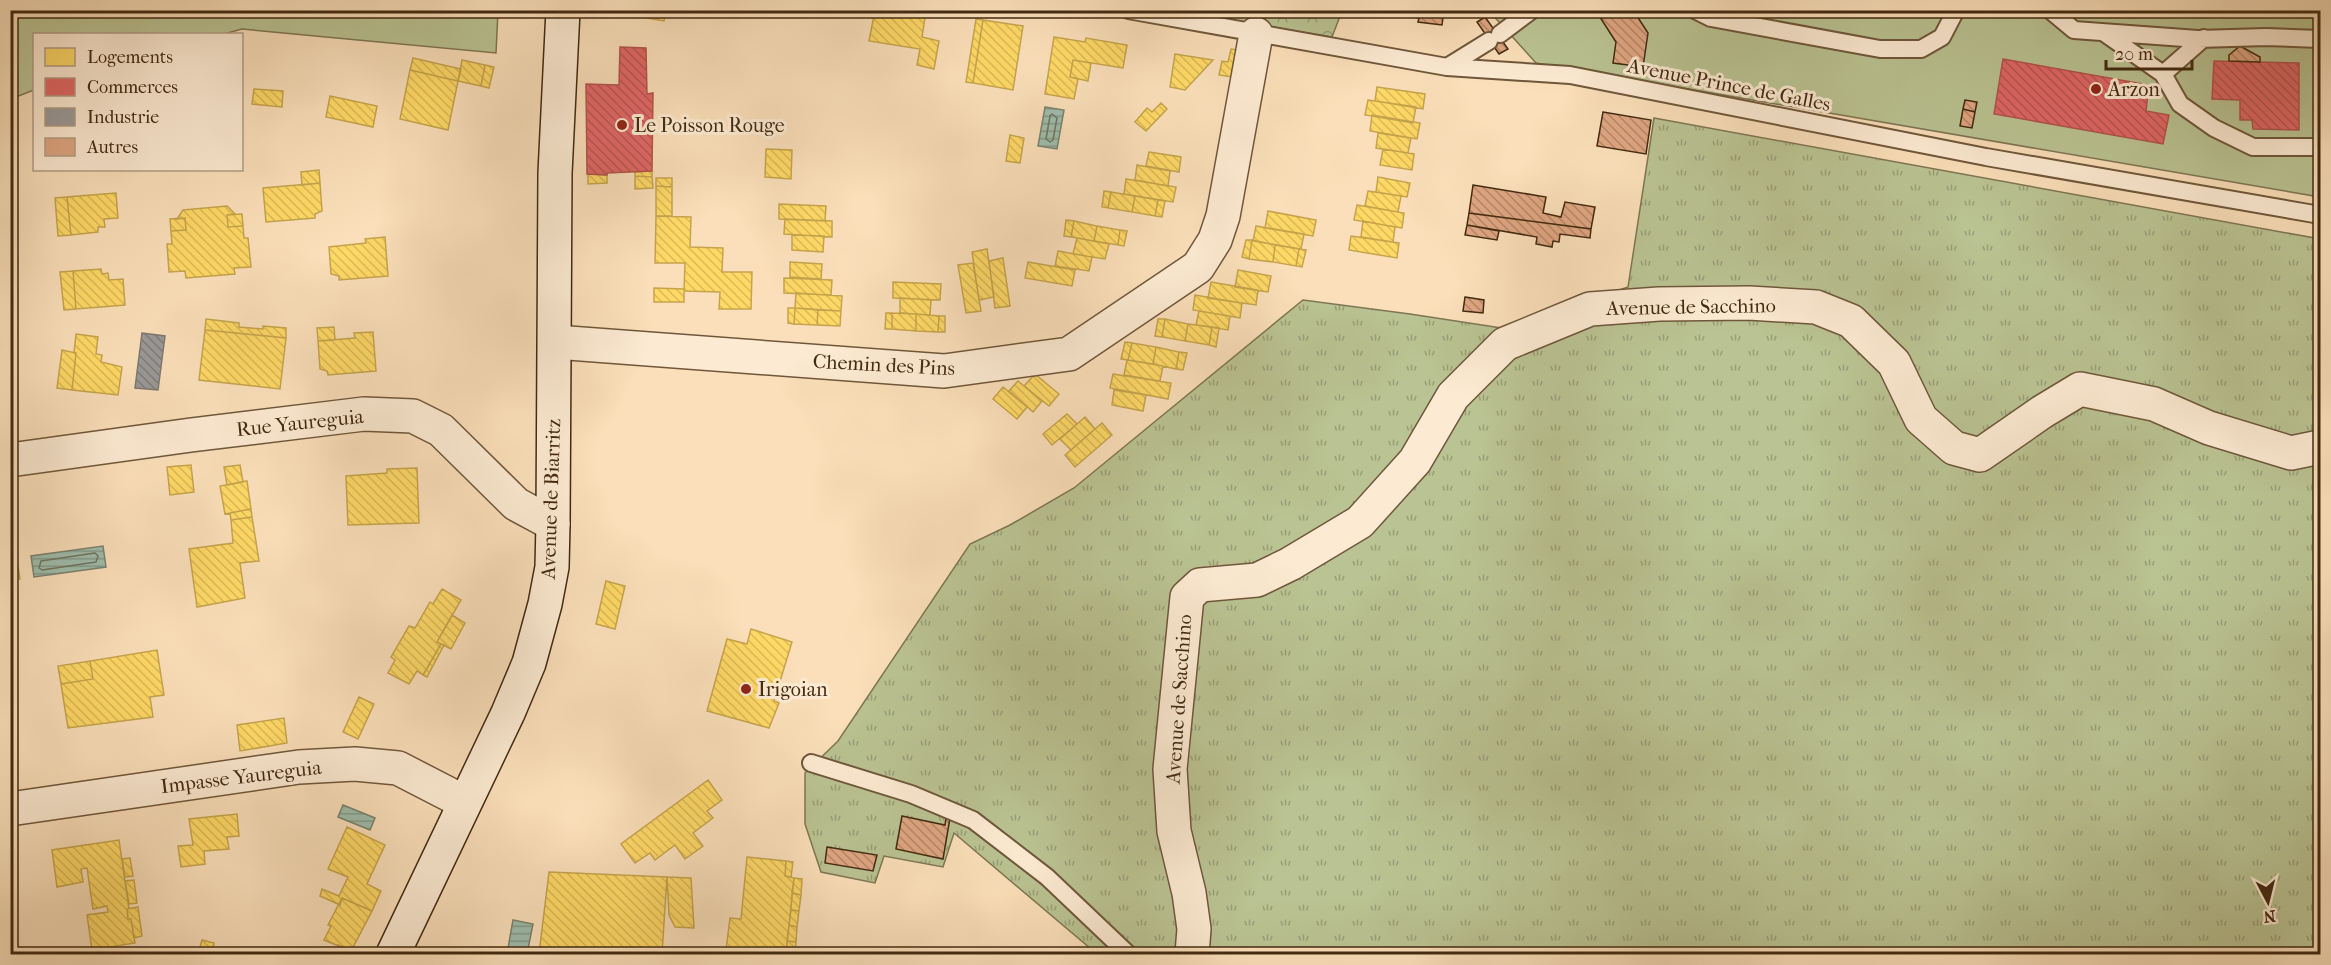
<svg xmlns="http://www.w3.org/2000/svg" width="2331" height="965" viewBox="0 0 2331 965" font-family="'IM FELL French Canon',serif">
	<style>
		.grass { fill: url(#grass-tufts); stroke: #7e7652; stroke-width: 1.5 }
		.forest { fill: url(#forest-crowns); stroke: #7e7652; stroke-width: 1.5 }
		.park { fill: #bac393; stroke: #7e7652; stroke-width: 1.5 }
		.water { fill: url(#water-rules); stroke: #79826f; stroke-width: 1.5 }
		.homes { fill: url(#homes-back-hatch); stroke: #c6a44c; stroke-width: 1.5 }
		.shops { fill: url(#shops-back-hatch); stroke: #b1544c; stroke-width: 1.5 }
		.industry { fill: url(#industry-back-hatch); stroke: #7f7870; stroke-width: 1.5 }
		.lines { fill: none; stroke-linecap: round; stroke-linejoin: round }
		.shore { stroke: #70745f; stroke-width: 1.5 }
		.building { fill: url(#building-back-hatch); stroke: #422a11; stroke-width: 1.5 }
		.lane-casing { stroke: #70573b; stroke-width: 20 }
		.street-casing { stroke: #70573b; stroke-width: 36 }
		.secondary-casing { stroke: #422a11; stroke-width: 36 }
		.lane { stroke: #fcead2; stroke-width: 16 }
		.street { stroke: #fcead2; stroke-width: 33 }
		.secondary { stroke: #fcead2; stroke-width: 33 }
		.poi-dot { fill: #8f2418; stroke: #fcead2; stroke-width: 2 }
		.labels { text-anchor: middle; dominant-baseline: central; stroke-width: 6; stroke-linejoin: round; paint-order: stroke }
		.street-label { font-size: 20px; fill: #422a11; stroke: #fcead2 }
		.poi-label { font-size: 20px; fill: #422a11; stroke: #fcead2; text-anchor: start }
	</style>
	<defs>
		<pattern id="grass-tufts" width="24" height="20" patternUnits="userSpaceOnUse" patternTransform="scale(1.5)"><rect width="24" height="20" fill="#bac393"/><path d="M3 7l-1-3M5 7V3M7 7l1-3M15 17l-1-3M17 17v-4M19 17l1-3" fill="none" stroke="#999f77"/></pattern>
		<pattern id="forest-crowns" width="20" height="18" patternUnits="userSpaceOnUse" patternTransform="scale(1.5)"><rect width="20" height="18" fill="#bac393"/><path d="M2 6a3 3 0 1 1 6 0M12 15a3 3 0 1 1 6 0" fill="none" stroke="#999f77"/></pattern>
		<pattern id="water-rules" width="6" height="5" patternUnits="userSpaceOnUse" patternTransform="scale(1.5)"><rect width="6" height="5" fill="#9ebdad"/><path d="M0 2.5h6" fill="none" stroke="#829a8b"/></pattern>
		<pattern id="homes-back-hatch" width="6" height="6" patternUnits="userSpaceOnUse" patternTransform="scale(1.5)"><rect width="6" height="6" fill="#ffd966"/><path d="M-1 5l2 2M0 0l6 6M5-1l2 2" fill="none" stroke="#dcba57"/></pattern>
		<pattern id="shops-back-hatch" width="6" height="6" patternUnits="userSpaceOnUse" patternTransform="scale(1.5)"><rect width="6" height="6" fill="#e06666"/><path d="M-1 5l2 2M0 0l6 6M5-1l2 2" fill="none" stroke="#b75453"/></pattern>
		<pattern id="industry-back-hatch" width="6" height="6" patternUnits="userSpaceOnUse" patternTransform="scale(1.5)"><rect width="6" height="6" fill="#999"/><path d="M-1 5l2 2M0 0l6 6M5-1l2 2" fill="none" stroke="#7e7d7b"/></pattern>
		<pattern id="building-back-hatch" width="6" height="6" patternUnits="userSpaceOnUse" patternTransform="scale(1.5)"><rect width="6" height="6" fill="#dfa682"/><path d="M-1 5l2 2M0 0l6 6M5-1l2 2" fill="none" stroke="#b68769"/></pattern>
	</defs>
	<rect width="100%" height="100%" fill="#fadfba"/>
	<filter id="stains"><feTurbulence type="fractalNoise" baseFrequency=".00333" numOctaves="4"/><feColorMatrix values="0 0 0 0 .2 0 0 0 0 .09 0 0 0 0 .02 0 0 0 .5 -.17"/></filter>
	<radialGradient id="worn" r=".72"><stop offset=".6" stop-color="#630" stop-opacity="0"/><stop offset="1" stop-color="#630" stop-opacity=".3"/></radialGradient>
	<path class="grass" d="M 1654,118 L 2320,239 L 2320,954 L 1097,954 L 954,833 L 943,867 L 884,856 L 875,883 L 821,872 L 805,824 L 805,773 L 838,741 L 970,544 L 1010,525 L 1074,488 L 1303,300 L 1410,314 L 1508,329 L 1628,287 Z"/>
	<path class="forest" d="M 1179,11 L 1342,11 L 1332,37 Z"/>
	<path class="park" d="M 11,10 L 498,10 L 498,11 L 496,53 L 242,29 L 224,34 L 34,34 L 34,90 L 11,99 Z
		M 1489,11 L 2320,11 L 2320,197 L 1536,63 Z"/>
	<path class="water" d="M 1045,107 L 1064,110 L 1057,149 L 1038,146 Z
		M 103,546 L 106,567 L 34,577 L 31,556 Z
		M 343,805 L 375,818 L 370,830 L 338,817 Z
		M 513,920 L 533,924 L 527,954 L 507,954 Z"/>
	<path class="homes" d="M 601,10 L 666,10 L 664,21 Z
		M 875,10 L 926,11 L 922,37 L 939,41 L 934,69 L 917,65 L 920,49 L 869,41 Z
		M 976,19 L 983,20 L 973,83 L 966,82 Z
		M 983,20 L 1023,26 L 1013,90 L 973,83 Z
		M 1054,37 L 1085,42 L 1086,38 L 1127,45 L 1123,68 L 1073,60 L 1070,77 L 1078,79 L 1074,99 L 1045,94 Z
		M 1231,49 L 1244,51 L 1232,77 L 1219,75 L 1222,61 L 1228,62 Z
		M 1175,54 L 1213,60 L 1185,90 L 1170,87 Z
		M 413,58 L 461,69 L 458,81 L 410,70 Z
		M 462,60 L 485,65 L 481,86 L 458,81 Z
		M 1073,60 L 1091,63 L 1088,81 L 1070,77 Z
		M 485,65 L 494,67 L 489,88 L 481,86 Z
		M 410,70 L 458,81 L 448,130 L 400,119 Z
		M 1377,87 L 1425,94 L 1423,109 L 1375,101 Z
		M 254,89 L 283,91 L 282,107 L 252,104 Z
		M 330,96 L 377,106 L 373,127 L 326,117 Z
		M 1368,100 L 1416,107 L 1413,123 L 1365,115 Z
		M 1161,103 L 1167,109 L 1146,131 L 1135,122 L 1147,108 L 1152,112 Z
		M 1372,115 L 1420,123 L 1417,139 L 1370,131 Z
		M 1378,133 L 1411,138 L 1408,153 L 1376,148 Z
		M 1010,135 L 1024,138 L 1020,163 L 1006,161 Z
		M 766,149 L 792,150 L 791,179 L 765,177 Z
		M 1383,149 L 1414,154 L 1412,170 L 1380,165 Z
		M 1149,152 L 1181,157 L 1179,172 L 1146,166 Z
		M 1137,165 L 1170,171 L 1168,186 L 1135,180 Z
		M 319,170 L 320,183 L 302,185 L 301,172 Z
		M 652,171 L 652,177 L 635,176 L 635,172 Z
		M 588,174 L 607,175 L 607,183 L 588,184 Z
		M 635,176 L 652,177 L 653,188 L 635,189 Z
		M 1378,177 L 1410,183 L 1407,197 L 1376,192 Z
		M 656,178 L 672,178 L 672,187 L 656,186 Z
		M 1126,179 L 1176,187 L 1173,202 L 1124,194 Z
		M 320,183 L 322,211 L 315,214 L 315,218 L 266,222 L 263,188 Z
		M 656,186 L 672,187 L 672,216 L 656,216 Z
		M 1104,191 L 1111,192 L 1108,208 L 1102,207 Z
		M 1368,191 L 1401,196 L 1398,212 L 1365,206 Z
		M 1111,192 L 1135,196 L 1132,212 L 1108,208 Z
		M 116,193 L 118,218 L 104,219 L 105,227 L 98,227 L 98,232 L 71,235 L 67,197 Z
		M 1135,196 L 1158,200 L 1155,216 L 1132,212 Z
		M 67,197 L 71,235 L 58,236 L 55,198 Z
		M 1158,200 L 1165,201 L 1162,217 L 1155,216 Z
		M 779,204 L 826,206 L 825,221 L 779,219 Z
		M 1357,205 L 1404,213 L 1402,228 L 1354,220 Z
		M 227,206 L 235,214 L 227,215 L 228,227 L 243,226 L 244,238 L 248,238 L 251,267 L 234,268 L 235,274 L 186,278 L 185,271 L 169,272 L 167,244 L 172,244 L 171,231 L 186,230 L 185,218 L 177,219 L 183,210 Z
		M 1268,211 L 1316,220 L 1313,236 L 1265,228 Z
		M 242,214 L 243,226 L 228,227 L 227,215 Z
		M 656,216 L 691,217 L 690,247 L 723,248 L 722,272 L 752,272 L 751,309 L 719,309 L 720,292 L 684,291 L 685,263 L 655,263 Z
		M 185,218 L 186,230 L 171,231 L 170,219 Z
		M 785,219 L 832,221 L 832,237 L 784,234 Z
		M 1066,220 L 1074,221 L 1071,237 L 1064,236 Z
		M 1074,221 L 1097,226 L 1094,241 L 1071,237 Z
		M 1363,221 L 1395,227 L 1393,242 L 1361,237 Z
		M 1097,226 L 1120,230 L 1118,245 L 1094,241 Z
		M 1256,226 L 1304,234 L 1301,249 L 1253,241 Z
		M 1120,230 L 1127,231 L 1124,246 L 1118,245 Z
		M 792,235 L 824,236 L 823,252 L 792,250 Z
		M 1351,236 L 1399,243 L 1397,258 L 1349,250 Z
		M 385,237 L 388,276 L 339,280 L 339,276 L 331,274 L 329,247 L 366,243 L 365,239 Z
		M 1077,238 L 1109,244 L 1105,259 L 1073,254 Z
		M 1246,240 L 1252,240 L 1249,259 L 1242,257 Z
		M 1252,240 L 1275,245 L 1273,262 L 1249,259 Z
		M 1275,245 L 1299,249 L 1296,266 L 1273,262 Z
		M 987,249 L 994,297 L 979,300 L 972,252 Z
		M 1299,249 L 1306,250 L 1302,267 L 1296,266 Z
		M 1058,251 L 1092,257 L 1089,271 L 1055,266 Z
		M 1003,258 L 1010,306 L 995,308 L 989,261 Z
		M 790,262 L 822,264 L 821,279 L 790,277 Z
		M 1028,262 L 1075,270 L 1072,286 L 1025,278 Z
		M 973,263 L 981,311 L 966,313 L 958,265 Z
		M 101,269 L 102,274 L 108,273 L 109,280 L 123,279 L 125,305 L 76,309 L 73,271 Z
		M 1238,270 L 1271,276 L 1268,292 L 1235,287 Z
		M 73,271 L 76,309 L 64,310 L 60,272 Z
		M 784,278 L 832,280 L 831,295 L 784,293 Z
		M 893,282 L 941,284 L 940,300 L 893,298 Z
		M 1211,282 L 1258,290 L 1256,305 L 1208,298 Z
		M 654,288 L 684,289 L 684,302 L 654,302 Z
		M 796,293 L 842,296 L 841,311 L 795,308 Z
		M 1195,295 L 1242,303 L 1240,318 L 1193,310 Z
		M 900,298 L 931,300 L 930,315 L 900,313 Z
		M 788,308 L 795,308 L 794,324 L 788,323 Z
		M 795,308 L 818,310 L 817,325 L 794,324 Z
		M 818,310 L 841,311 L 840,326 L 817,325 Z
		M 1199,311 L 1230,316 L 1228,330 L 1196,325 Z
		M 886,313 L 892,313 L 892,329 L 885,329 Z
		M 892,313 L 916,314 L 916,331 L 892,329 Z
		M 916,314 L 939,316 L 938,332 L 916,331 Z
		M 939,316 L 945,316 L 945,332 L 938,332 Z
		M 206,319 L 239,323 L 239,327 L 263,329 L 263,326 L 286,328 L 286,338 L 205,330 Z
		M 1158,319 L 1165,319 L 1162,337 L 1155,336 Z
		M 1165,319 L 1188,324 L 1185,341 L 1162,337 Z
		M 1188,324 L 1212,327 L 1209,345 L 1185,341 Z
		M 334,327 L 335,340 L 318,341 L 317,328 Z
		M 1212,327 L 1219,328 L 1216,347 L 1209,345 Z
		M 205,330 L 286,338 L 280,389 L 199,380 Z
		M 373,332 L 376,371 L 328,375 L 327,371 L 320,369 L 318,341 L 355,338 L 354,333 Z
		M 76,334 L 98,337 L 96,354 L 102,355 L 101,362 L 122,367 L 118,395 L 72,390 L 76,353 L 74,353 Z
		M 1125,342 L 1132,343 L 1128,360 L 1121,359 Z
		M 1132,343 L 1156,347 L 1153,364 L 1128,360 Z
		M 1156,347 L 1179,352 L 1176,369 L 1153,364 Z
		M 62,350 L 76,353 L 72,390 L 57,388 Z
		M 1179,352 L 1187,353 L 1183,370 L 1176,369 Z
		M 1127,360 L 1163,366 L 1160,381 L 1124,375 Z
		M 1035,374 L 1059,394 L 1049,406 L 1024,386 Z
		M 1113,374 L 1171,383 L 1168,399 L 1110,388 Z
		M 1018,381 L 1042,401 L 1033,412 L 1009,391 Z
		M 1003,387 L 1027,407 L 1017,419 L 993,399 Z
		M 1114,390 L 1146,395 L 1143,411 L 1112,405 Z
		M 1067,414 L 1077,424 L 1052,445 L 1043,434 Z
		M 1085,417 L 1095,429 L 1071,450 L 1060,439 Z
		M 1102,423 L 1112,435 L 1075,467 L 1065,455 Z
		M 191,465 L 194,492 L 170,495 L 167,467 Z
		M 240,465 L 243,482 L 227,485 L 224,467 Z
		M 417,468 L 419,523 L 348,525 L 346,476 L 387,473 L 387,469 Z
		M 247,481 L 251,509 L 225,514 L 220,486 Z
		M 251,509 L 252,517 L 231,520 L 230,513 Z
		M 252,517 L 259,561 L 240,563 L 245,598 L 197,607 L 189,549 L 233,543 L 231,520 Z
		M 18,566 L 20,579 L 10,581 L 10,567 Z
		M 606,581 L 625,586 L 615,629 L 596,624 Z
		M 442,589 L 461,600 L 437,642 L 441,644 L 423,675 L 417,671 L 409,684 L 388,673 L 395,660 L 391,657 L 409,626 L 415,628 L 430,602 L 433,604 Z
		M 452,615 L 465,623 L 451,649 L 437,642 Z
		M 751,629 L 792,642 L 774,701 L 779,703 L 769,728 L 707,711 L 727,639 L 747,644 Z
		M 441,644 L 444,645 L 427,677 L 423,675 Z
		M 157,650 L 164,695 L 150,697 L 153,717 L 68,728 L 61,684 L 93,679 L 90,661 Z
		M 90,661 L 93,679 L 61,684 L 58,666 Z
		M 359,697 L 374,704 L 358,739 L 343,732 Z
		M 284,718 L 287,743 L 240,751 L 237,725 Z
		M 708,780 L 722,800 L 707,811 L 713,818 L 693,833 L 703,846 L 685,859 L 675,845 L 655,860 L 650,853 L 635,863 L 621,844 Z
		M 237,814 L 239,836 L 227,837 L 229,849 L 204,851 L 205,864 L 181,867 L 178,846 L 193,845 L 189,819 Z
		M 347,827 L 385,845 L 367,884 L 381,891 L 372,911 L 342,898 L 340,905 L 320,896 L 322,889 L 339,896 L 348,877 L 328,869 Z
		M 119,840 L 129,909 L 127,909 L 128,919 L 131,919 L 135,943 L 92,950 L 87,915 L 108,912 L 107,906 L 93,909 L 87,868 L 81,869 L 83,882 L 57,887 L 52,850 Z
		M 747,857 L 786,861 L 785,876 L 794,878 L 786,954 L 737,954 L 737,951 L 726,950 L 730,918 L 741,919 Z
		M 130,858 L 133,876 L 125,877 L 122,859 Z
		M 786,861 L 793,862 L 791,877 L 785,876 Z
		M 549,872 L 667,877 L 662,954 L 539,954 Z
		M 667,877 L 691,878 L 694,928 L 675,927 L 669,915 Z
		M 794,878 L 802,879 L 801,895 L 792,893 Z
		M 134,880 L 137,903 L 129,904 L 125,881 Z
		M 792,893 L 801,895 L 799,911 L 791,910 Z
		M 342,898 L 372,911 L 351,951 L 324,940 L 331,926 L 328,925 Z
		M 138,907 L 142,936 L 134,938 L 131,919 L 128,919 L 127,909 Z
		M 791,910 L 799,911 L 797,927 L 789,925 Z
		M 789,925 L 797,927 L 796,942 L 787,941 Z
		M 202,940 L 214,943 L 212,954 L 198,954 Z
		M 787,941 L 796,942 L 795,954 L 786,954 Z
		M 338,945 L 351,951 L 350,954 L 334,954 Z"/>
	<path class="shops" d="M 620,47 L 646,48 L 647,94 L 653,93 L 652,171 L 607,173 L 607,175 L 587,174 L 586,84 L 619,85 Z
		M 2003,59 L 2149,85 L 2146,111 L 2169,115 L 2163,144 L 1994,114 Z
		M 2214,61 L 2299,63 L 2299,130 L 2253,129 L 2252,120 L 2240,120 L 2240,100 L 2212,99 Z"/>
	<path class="industry" d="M 142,333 L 165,336 L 158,390 L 135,388 Z"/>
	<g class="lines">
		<path class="shore" d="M 1052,114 L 1057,118 L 1053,140 L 1050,142 L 1046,139 L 1050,116 Z
			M 95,553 L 98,556 L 96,562 L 42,570 L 39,568 L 41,561 Z"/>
	</g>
	<path class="building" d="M 1393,10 L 1444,10 L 1442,25 L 1418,22 L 1419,18 L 1393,14 Z
		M 1633,10 L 1648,33 L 1643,67 L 1613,63 L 1616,42 L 1596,11 Z
		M 1485,17 L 1508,49 L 1499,54 L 1477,22 Z
		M 2240,46 L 2260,57 L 2260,62 L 2229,61 L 2229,55 Z
		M 1965,100 L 1977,102 L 1975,112 L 1963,109 Z
		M 1963,109 L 1975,112 L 1972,128 L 1960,126 Z
		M 1603,112 L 1651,120 L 1646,154 L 1597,146 Z
		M 1473,185 L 1546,197 L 1543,213 L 1561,217 L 1565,202 L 1595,207 L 1591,229 L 1469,213 Z
		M 1469,213 L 1591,229 L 1590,238 L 1560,234 L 1559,242 L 1553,241 L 1552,247 L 1536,244 L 1537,237 L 1467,225 Z
		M 1467,225 L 1499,231 L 1497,240 L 1465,235 Z
		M 1465,297 L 1484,300 L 1483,313 L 1463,311 Z
		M 902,816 L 945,825 L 946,818 L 950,818 L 943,859 L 896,849 Z
		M 827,847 L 877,855 L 873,871 L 825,863 Z"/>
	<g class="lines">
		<defs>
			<path id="lane" d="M 1128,10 L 1447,67 L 1570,75 L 1986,157 L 2320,215
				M 1695,10 L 1711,18 L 1880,49 L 1921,49 L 1942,37 L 1956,10
				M 2050,10 L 2074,30 L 2198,39 L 2266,37 L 2320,39
				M 2103,32 L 2163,74 L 2180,104 L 2214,128 L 2253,147 L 2320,147
				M 1500,34 L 1532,10
				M 1447,67 L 1489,41
				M 2163,74 L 2204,38
				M 811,763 L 911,794 L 973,820 L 1047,877 L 1128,954"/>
			<path id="street" d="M 555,342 L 944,371 L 1069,354 L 1198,267 L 1215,240 L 1223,216 L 1256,34
				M 10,460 L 191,435 L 364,414 L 413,416 L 441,430 L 516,504 L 553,524
				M 10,809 L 299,767 L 355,764 L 398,768 L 464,802
				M 1192,954 L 1194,929 L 1189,893 L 1174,831 L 1170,769 L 1187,597 L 1200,585 L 1257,580 L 1290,564 L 1360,522 L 1415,461 L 1453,396 L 1505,344 L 1590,309 L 1659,304 L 1749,303 L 1816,307 L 1851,321 L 1894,363 L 1921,419 L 1954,448 L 1980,455 L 2042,412 L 2080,389 L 2154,404 L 2209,428 L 2291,453 L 2320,447"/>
			<path id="secondary" d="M 393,954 L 508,713 L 529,663 L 545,604 L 552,567 L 553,524 L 555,173 L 563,10"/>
		</defs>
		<use href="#lane" class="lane-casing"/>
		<use href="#street" class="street-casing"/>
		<use href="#secondary" class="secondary-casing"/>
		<use href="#lane" class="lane"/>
		<use href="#street" class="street"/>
		<use href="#secondary" class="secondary"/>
	</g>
	<g class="poi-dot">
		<circle cx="2096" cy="89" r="6"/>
		<circle cx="622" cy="125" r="6"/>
		<circle cx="746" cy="689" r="6"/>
	</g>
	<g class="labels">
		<g class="street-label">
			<text transform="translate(1729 85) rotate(11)">Avenue Prince de Galles</text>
			<text transform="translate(1691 307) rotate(-1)">Avenue de Sacchino</text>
			<text transform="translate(884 365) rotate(3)">Chemin des Pins</text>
			<text transform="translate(300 423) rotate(-6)">Rue Yaureguia</text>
			<text transform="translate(551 499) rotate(-88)">Avenue de Biarritz</text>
			<text transform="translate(1179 699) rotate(-86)">Avenue de Sacchino</text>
			<text transform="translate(241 777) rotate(-7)">Impasse Yaureguia</text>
		</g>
		<g class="poi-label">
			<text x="2108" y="89">Arzon</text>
			<text x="634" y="125">Le Poisson Rouge</text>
			<text x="758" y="689">Irigoian</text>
		</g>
	</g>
	<rect width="2331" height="965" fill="none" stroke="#fadfba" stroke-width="36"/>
	<rect x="12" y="12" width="2307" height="941" fill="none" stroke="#422a11" stroke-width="3"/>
	<rect x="18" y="18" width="2295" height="929" fill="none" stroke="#422a11" stroke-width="1.5"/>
	<rect x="33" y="33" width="210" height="138" fill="#fcead2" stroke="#b29d85" stroke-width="1.5"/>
	<rect x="45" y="48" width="30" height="18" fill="#ffd966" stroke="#b29d85" stroke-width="1.5"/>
	<text x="87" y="63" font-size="18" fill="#422a11">Logements</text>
	<rect x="45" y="78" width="30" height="18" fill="#e06666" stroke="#b29d85" stroke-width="1.5"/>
	<text x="87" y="93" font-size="18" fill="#422a11">Commerces</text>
	<rect x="45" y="108" width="30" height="18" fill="#999999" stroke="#b29d85" stroke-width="1.5"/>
	<text x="87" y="123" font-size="18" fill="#422a11">Industrie</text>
	<rect x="45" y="138" width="30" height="18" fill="#dfa682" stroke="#b29d85" stroke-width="1.5"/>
	<text x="87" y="153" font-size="18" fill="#422a11">Autres</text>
	<g transform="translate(2268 902) rotate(173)" stroke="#fcead2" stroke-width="4.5" paint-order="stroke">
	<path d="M0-4.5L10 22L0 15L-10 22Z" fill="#422a11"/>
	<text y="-9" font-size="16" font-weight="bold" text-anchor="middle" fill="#422a11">N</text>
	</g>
	<path d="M2106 60v9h86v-9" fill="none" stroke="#422a11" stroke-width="3"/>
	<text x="2115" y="60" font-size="18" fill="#422a11" stroke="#fcead2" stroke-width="4.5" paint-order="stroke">20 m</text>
	<rect width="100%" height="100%" filter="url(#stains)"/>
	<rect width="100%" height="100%" fill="url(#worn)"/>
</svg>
